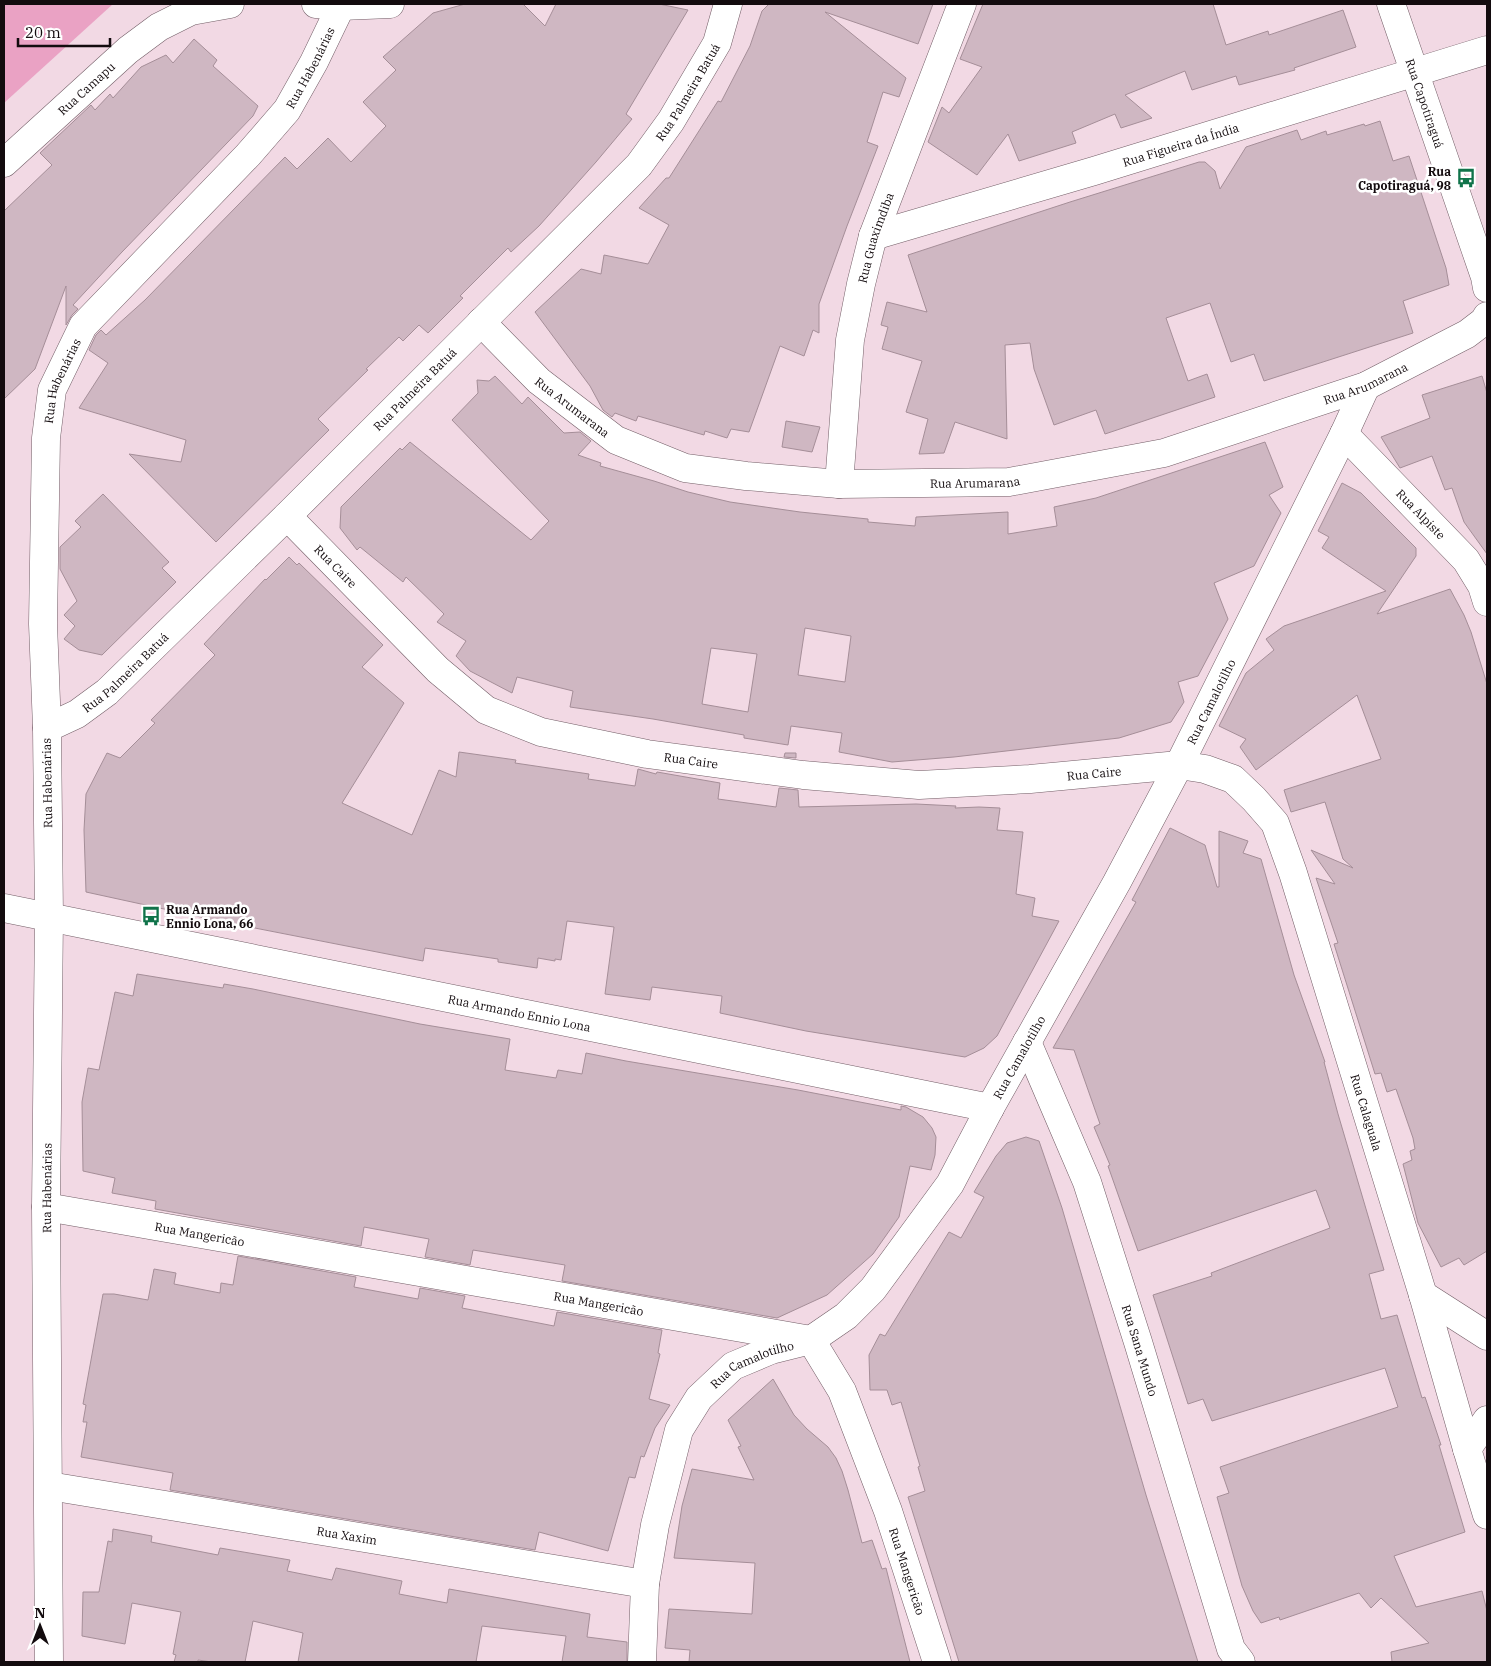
<svg xmlns="http://www.w3.org/2000/svg" width="1491" height="1666" viewBox="0 0 1491 1666" font-family="'IBM Plex Serif',serif">
	<style>
		.green { fill: #eaa2c4 }
		.building { fill: #cfb7c2; stroke: #a58e98; fill-rule: evenodd }
		.lines { fill: none; stroke-linecap: round; stroke-linejoin: round }
		.street-casing { stroke: #735e67; stroke-width: 29 }
		.secondary-casing { stroke: #735e67; stroke-width: 29 }
		.street { stroke: #fff; stroke-width: 28 }
		.secondary { stroke: #fff; stroke-width: 28 }
		.labels { text-anchor: middle; dominant-baseline: central; stroke-width: 5; stroke-linejoin: round; paint-order: stroke }
		.street-label { font-size: 12px; fill: #130b0e; stroke: #fff }
		.poi-label { font-size: 12px; font-weight: bold; fill: #130b0e; stroke: #fff; text-anchor: end }
	</style>
	<rect width="100%" height="100%" fill="#f2d9e4"/>
	<path class="green" d="M 4,4 L 113,4 L 4,103 Z"/>
	<path class="building" d="M 465,4 L 523,4 L 545,26 L 556,4 L 659,4 L 688,10 L 626,114 L 632,119 L 596,162 L 539,226 L 511,252 L 508,248 L 460,296 L 463,298 L 428,333 L 419,325 L 403,341 L 399,337 L 366,369 L 368,370 L 318,419 L 329,430 L 216,542 L 129,454 L 181,462 L 186,440 L 79,408 L 108,363 L 89,350 L 96,335 L 101,330 L 106,335 L 145,300 L 285,157 L 297,169 L 328,138 L 351,162 L 386,126 L 363,102 L 396,70 L 383,57 L 433,13 Z
		M 769,4 L 933,4 L 918,44 L 825,12 L 906,78 L 899,97 L 883,92 L 867,142 L 878,146 L 847,226 L 819,304 L 819,333 L 813,330 L 804,356 L 780,346 L 749,432 L 731,429 L 727,438 L 705,431 L 704,435 L 638,416 L 636,421 L 615,413 L 612,417 L 603,410 L 590,386 L 535,312 L 581,269 L 601,274 L 604,255 L 648,264 L 669,225 L 639,208 L 666,178 L 669,178 L 718,101 L 721,102 L 750,46 L 762,11 Z
		M 983,4 L 1213,4 L 1226,45 L 1268,31 L 1269,35 L 1343,10 L 1356,47 L 1294,68 L 1295,70 L 1239,85 L 1236,76 L 1192,90 L 1185,71 L 1125,95 L 1152,118 L 1121,128 L 1115,114 L 1072,132 L 1076,143 L 1019,161 L 1008,134 L 977,175 L 928,142 L 942,107 L 949,113 L 982,67 L 960,59 Z
		M 194,39 L 217,60 L 213,66 L 258,106 L 253,116 L 122,252 L 73,305 L 78,309 L 72,315 L 66,325 L 66,286 L 35,369 L 4,399 L 4,211 L 52,165 L 40,153 L 91,105 L 95,110 L 110,94 L 113,98 L 141,67 L 166,55 L 173,63 Z
		M 1380,121 L 1393,161 L 1409,156 L 1446,268 L 1449,285 L 1403,301 L 1413,333 L 1264,381 L 1254,354 L 1231,362 L 1210,303 L 1166,318 L 1188,381 L 1207,374 L 1215,397 L 1105,434 L 1096,410 L 1054,425 L 1034,369 L 1030,343 L 1005,345 L 1007,439 L 955,422 L 944,453 L 919,454 L 928,419 L 906,412 L 922,361 L 882,349 L 888,327 L 881,325 L 887,302 L 927,312 L 908,255 L 1070,202 L 1199,162 L 1205,162 L 1215,171 L 1220,189 L 1246,147 L 1297,130 L 1301,140 L 1326,131 L 1327,135 L 1364,124 L 1365,126 Z
		M 495,376 L 522,404 L 528,397 L 564,433 L 580,432 L 591,441 L 578,455 L 601,463 L 600,466 L 654,481 L 688,492 L 730,502 L 800,512 L 868,519 L 868,522 L 915,526 L 916,517 L 1008,512 L 1008,534 L 1057,526 L 1054,507 L 1096,498 L 1265,442 L 1283,487 L 1269,495 L 1281,513 L 1254,566 L 1214,583 L 1228,619 L 1198,676 L 1178,682 L 1184,702 L 1171,722 L 1119,738 L 954,757 L 892,762 L 839,752 L 842,733 L 791,726 L 788,745 L 744,738 L 744,735 L 653,719 L 570,707 L 573,691 L 517,677 L 512,693 L 470,671 L 456,656 L 466,641 L 437,622 L 444,614 L 406,577 L 403,582 L 360,547 L 357,550 L 340,528 L 341,507 L 400,448 L 402,450 L 410,442 L 531,540 L 549,521 L 452,420 L 478,393 L 477,380 L 489,381 ZM 805,628 L 851,636 L 845,682 L 798,675 ZM 711,648 L 757,654 L 748,712 L 702,704 Z
		M 1482,376 L 1487,393 L 1487,554 L 1464,522 L 1452,488 L 1445,490 L 1432,456 L 1400,468 L 1381,437 L 1430,418 L 1422,395 Z
		M 786,421 L 820,427 L 812,452 L 782,447 Z
		M 1342,483 L 1361,493 L 1416,548 L 1416,556 L 1377,614 L 1450,589 L 1464,615 L 1471,632 L 1487,684 L 1487,1251 L 1464,1265 L 1459,1258 L 1441,1267 L 1418,1223 L 1403,1164 L 1412,1160 L 1410,1151 L 1415,1149 L 1413,1138 L 1396,1089 L 1387,1092 L 1381,1073 L 1375,1074 L 1334,944 L 1338,943 L 1316,878 L 1335,884 L 1311,850 L 1353,868 L 1343,859 L 1325,802 L 1291,812 L 1284,790 L 1381,759 L 1357,695 L 1256,770 L 1240,747 L 1246,739 L 1219,726 L 1246,673 L 1274,650 L 1266,639 L 1284,626 L 1386,591 L 1322,548 L 1329,537 L 1318,531 Z
		M 103,494 L 169,562 L 162,568 L 176,582 L 102,655 L 79,650 L 64,639 L 75,626 L 64,615 L 77,601 L 60,569 L 60,547 L 81,527 L 75,521 Z
		M 289,557 L 297,565 L 299,563 L 383,645 L 362,667 L 404,703 L 342,803 L 412,835 L 439,770 L 456,777 L 459,752 L 516,760 L 515,763 L 589,774 L 588,779 L 635,786 L 638,769 L 656,774 L 657,772 L 720,783 L 718,799 L 776,807 L 779,788 L 798,790 L 799,807 L 916,804 L 956,806 L 955,808 L 979,807 L 1000,808 L 997,830 L 1023,832 L 1016,894 L 1035,898 L 1032,916 L 1059,921 L 997,1036 L 984,1048 L 965,1057 L 806,1031 L 720,1013 L 722,996 L 652,987 L 650,1000 L 605,994 L 614,927 L 567,921 L 561,960 L 555,959 L 555,961 L 538,958 L 537,968 L 498,962 L 498,959 L 425,948 L 423,961 L 219,921 L 86,892 L 84,830 L 86,794 L 107,753 L 120,758 L 155,723 L 151,720 L 215,655 L 204,644 L 265,579 L 266,580 Z
		M 785,753 L 796,753 L 796,758 L 784,757 Z
		M 1170,828 L 1205,845 L 1217,887 L 1219,887 L 1219,831 L 1248,841 L 1243,853 L 1261,859 L 1294,975 L 1325,1062 L 1324,1062 L 1338,1114 L 1384,1270 L 1369,1274 L 1381,1319 L 1397,1315 L 1422,1398 L 1425,1397 L 1441,1445 L 1439,1445 L 1465,1532 L 1394,1556 L 1416,1607 L 1482,1591 L 1487,1611 L 1487,1662 L 1392,1662 L 1391,1652 L 1429,1643 L 1381,1598 L 1371,1608 L 1359,1593 L 1280,1620 L 1279,1617 L 1261,1623 L 1253,1611 L 1242,1586 L 1217,1497 L 1229,1493 L 1220,1467 L 1398,1407 L 1385,1368 L 1212,1421 L 1203,1399 L 1188,1404 L 1153,1295 L 1212,1276 L 1211,1273 L 1330,1228 L 1316,1190 L 1138,1251 L 1108,1166 L 1110,1165 L 1094,1127 L 1100,1124 L 1074,1050 L 1053,1048 L 1136,902 L 1132,900 Z
		M 137,974 L 223,988 L 224,984 L 253,989 L 420,1024 L 510,1039 L 505,1070 L 556,1078 L 558,1070 L 582,1074 L 586,1053 L 626,1061 L 798,1090 L 901,1110 L 901,1106 L 906,1107 L 923,1117 L 932,1128 L 936,1137 L 935,1155 L 931,1170 L 910,1166 L 899,1217 L 873,1254 L 827,1295 L 777,1318 L 562,1281 L 565,1265 L 473,1250 L 470,1265 L 425,1257 L 429,1239 L 364,1227 L 361,1246 L 155,1209 L 156,1201 L 112,1193 L 115,1178 L 83,1171 L 82,1102 L 88,1068 L 99,1070 L 115,992 L 133,996 Z
		M 1026,1137 L 1039,1141 L 1062,1208 L 1146,1495 L 1198,1662 L 959,1662 L 908,1497 L 925,1491 L 918,1467 L 920,1466 L 901,1402 L 892,1405 L 887,1390 L 870,1390 L 869,1355 L 880,1334 L 885,1336 L 949,1232 L 961,1238 L 984,1197 L 974,1192 L 996,1156 L 1007,1143 Z
		M 238,1256 L 356,1277 L 354,1287 L 418,1299 L 420,1288 L 465,1296 L 462,1308 L 554,1326 L 557,1312 L 662,1330 L 658,1353 L 660,1354 L 649,1399 L 670,1405 L 655,1428 L 644,1457 L 641,1456 L 635,1478 L 629,1477 L 608,1551 L 539,1532 L 535,1550 L 188,1493 L 170,1490 L 173,1473 L 81,1457 L 87,1422 L 83,1422 L 86,1405 L 83,1404 L 103,1294 L 114,1294 L 148,1300 L 154,1269 L 176,1273 L 174,1284 L 220,1293 L 221,1283 L 233,1285 Z
		M 773,1379 L 794,1415 L 807,1429 L 828,1447 L 836,1458 L 842,1471 L 848,1490 L 862,1543 L 872,1540 L 882,1569 L 886,1568 L 910,1662 L 689,1662 L 690,1650 L 665,1648 L 669,1609 L 752,1614 L 755,1563 L 674,1558 L 682,1506 L 692,1469 L 754,1480 L 738,1447 L 741,1446 L 728,1420 Z
		M 113,1529 L 152,1536 L 151,1542 L 218,1555 L 220,1548 L 290,1560 L 287,1571 L 332,1580 L 336,1568 L 402,1581 L 399,1594 L 447,1603 L 449,1589 L 590,1614 L 587,1637 L 627,1642 L 627,1662 L 562,1662 L 566,1636 L 482,1626 L 476,1662 L 298,1662 L 303,1633 L 253,1621 L 245,1662 L 212,1662 L 198,1660 L 198,1662 L 174,1662 L 176,1655 L 173,1654 L 181,1612 L 132,1603 L 125,1644 L 82,1636 L 83,1592 L 99,1592 L 108,1541 L 112,1542 Z"/>
	<g class="lines">
		<defs>
			<g id="street">
				<path d="M 316,4 L 341,6 L 390,4"/>
				<path id="s1" d="M 1391,4 L 1485,277 L 1487,288"/>
				<path id="s2" d="M 4,163 L 128,50 L 159,27 L 191,11 L 230,4"/>
				<path id="s3" d="M 873,236 L 1094,171 L 1487,50"/>
				<path id="s4" d="M 481,322 L 539,381 L 616,440 L 685,468 L 746,476 L 839,484 L 1009,482 L 1164,453 L 1366,386 L 1467,334 L 1484,321 L 1487,316"/>
				<path id="s5" d="M 1344,434 L 1466,560 L 1482,586 L 1487,602"/>
				<path id="s6" d="M 839,484 L 850,340 L 861,284 L 873,236 L 962,4"/>
				<path id="s7" d="M 287,516 L 438,670 L 486,710 L 541,732 L 647,754 L 803,775 L 919,785 L 1030,779 L 1179,765 L 1205,769 L 1233,779 L 1254,799 L 1275,823 L 1293,873 L 1423,1295 L 1467,1449 L 1487,1515"/>
				<path id="s8" d="M 47,728 L 43,624 L 46,438 L 52,390 L 83,326 L 248,155 L 287,110 L 314,62 L 341,6"/>
				<path id="s9" d="M 4,908 L 990,1108"/>
				<path id="s10" d="M 1027,1042 L 1087,1182 L 1138,1342 L 1231,1649 L 1241,1662"/>
				<path id="s11" d="M 46,1207 L 811,1340 L 842,1391 L 888,1511 L 937,1662"/>
				<path d="M 1423,1295 L 1487,1336"/>
				<path d="M 1467,1449 L 1487,1420"/>
				<path id="s12" d="M 49,1486 L 645,1584"/>
				<path id="s13" d="M 642,1662 L 645,1584 L 655,1525 L 679,1430 L 699,1398 L 733,1366 L 771,1350 L 811,1340 L 846,1316 L 873,1289 L 950,1184 L 990,1108 L 1117,882 L 1179,765 L 1344,434 L 1366,386"/>
			</g>
			<g id="secondary">
				<path id="s14" d="M 49,1662 L 46,1207 L 49,916 L 47,728 L 77,714 L 107,692 L 287,516 L 639,165 L 671,121 L 717,43 L 728,4"/>
			</g>
		</defs>
		<use href="#street" class="street-casing"/>
		<use href="#secondary" class="secondary-casing"/>
		<use href="#street" class="street"/>
		<use href="#secondary" class="secondary"/>
	</g>
	<defs>
		<symbol id="bus-bare" viewBox="-9 -9 18 18"><path d="M-5-6H5V4H4V6H2V4H-2V6H-4V4H-5ZM-3.5-4V0h7V-4ZM-3.5 1.2v1.5H-2V1.2ZM2 1.2v1.5H3.5V1.2Z" fill="#10734a" stroke="#fff" stroke-width="2.5" paint-order="stroke"/></symbol>
	</defs>
	<g fill-rule="evenodd">
		<use href="#bus-bare" x="1452" y="164" width="28" height="28"/>
		<use href="#bus-bare" x="137" y="902" width="28" height="28"/>
	</g>
	<g class="labels">
		<g class="street-label">
			<text stroke="none"><textPath href="#s8" startOffset="755">Rua Habenárias</textPath></text>
			<text stroke="none"><textPath href="#s2" startOffset="111">Rua Camapu</textPath></text>
			<text stroke="none"><textPath href="#s14" startOffset="1841">Rua Palmeira Batuá</textPath></text>
			<text stroke="none"><textPath href="#s1" startOffset="105">Rua Capotiraguá</textPath></text>
			<text stroke="none"><textPath href="#s3" startOffset="321">Rua Figueira da Índia</textPath></text>
			<text stroke="none"><textPath href="#s6" startOffset="250">Rua Guaximdiba</textPath></text>
			<text stroke="none"><textPath href="#s8" startOffset="350">Rua Habenárias</textPath></text>
			<text stroke="none"><textPath href="#s4" startOffset="950">Rua Arumarana</textPath></text>
			<text stroke="none"><textPath href="#s14" startOffset="1436">Rua Palmeira Batuá</textPath></text>
			<text stroke="none"><textPath href="#s4" startOffset="125">Rua Arumarana</textPath></text>
			<text stroke="none"><textPath href="#s4" startOffset="545">Rua Arumarana</textPath></text>
			<text stroke="none"><textPath href="#s5" startOffset="111">Rua Alpiste</textPath></text>
			<text stroke="none"><textPath href="#s7" startOffset="70">Rua Caire</textPath></text>
			<text stroke="none"><textPath href="#s14" startOffset="1031">Rua Palmeira Batuá</textPath></text>
			<text stroke="none"><textPath href="#s13" startOffset="1162">Rua Camalotilho</textPath></text>
			<text stroke="none"><textPath href="#s7" startOffset="490">Rua Caire</textPath></text>
			<text stroke="none"><textPath href="#s7" startOffset="895">Rua Caire</textPath></text>
			<text transform="translate(47 783) rotate(-91)">Rua Habenárias</text>
			<text stroke="none"><textPath href="#s9" startOffset="526">Rua Armando Ennio Lona</textPath></text>
			<text stroke="none"><textPath href="#s13" startOffset="758">Rua Camalotilho</textPath></text>
			<text stroke="none"><textPath href="#s7" startOffset="1401">Rua Calaguala</textPath></text>
			<text stroke="none"><textPath href="#s14" startOffset="474">Rua Habenárias</textPath></text>
			<text stroke="none"><textPath href="#s11" startOffset="156">Rua Mangericão</textPath></text>
			<text stroke="none"><textPath href="#s11" startOffset="561">Rua Mangericão</textPath></text>
			<text stroke="none"><textPath href="#s10" startOffset="329">Rua Sana Mundo</textPath></text>
			<text stroke="none"><textPath href="#s13" startOffset="338">Rua Camalotilho</textPath></text>
			<text stroke="none"><textPath href="#s12" startOffset="302">Rua Xaxim</textPath></text>
			<text stroke="none"><textPath href="#s11" startOffset="1028">Rua Mangericão</textPath></text>
		</g>
		<g class="poi-label">
			<text x="1451" y="171">Rua<tspan x="1451" dy="14">Capotiraguá, 98</tspan></text>
			<text x="166" y="909" text-anchor="start">Rua Armando<tspan x="166" dy="14">Ennio Lona, 66</tspan></text>
		</g>
	</g>
	<rect width="1491" height="1666" fill="none" stroke="#130b0e" stroke-width="10"/>
	<g transform="translate(40 1626)" stroke="#ffffff" stroke-width="4" paint-order="stroke">
	<path d="M0-4L9 19L0 12L-9 19Z" fill="#130b0e"/>
	<text y="-8" font-size="14" font-weight="bold" text-anchor="middle" fill="#130b0e">N</text>
	</g>
	<path d="M18 38v8h92v-8" fill="none" stroke="#130b0e" stroke-width="2.5"/>
	<text x="25" y="38" font-size="15" fill="#130b0e" stroke="#ffffff" stroke-width="4" paint-order="stroke">20 m</text>
</svg>
